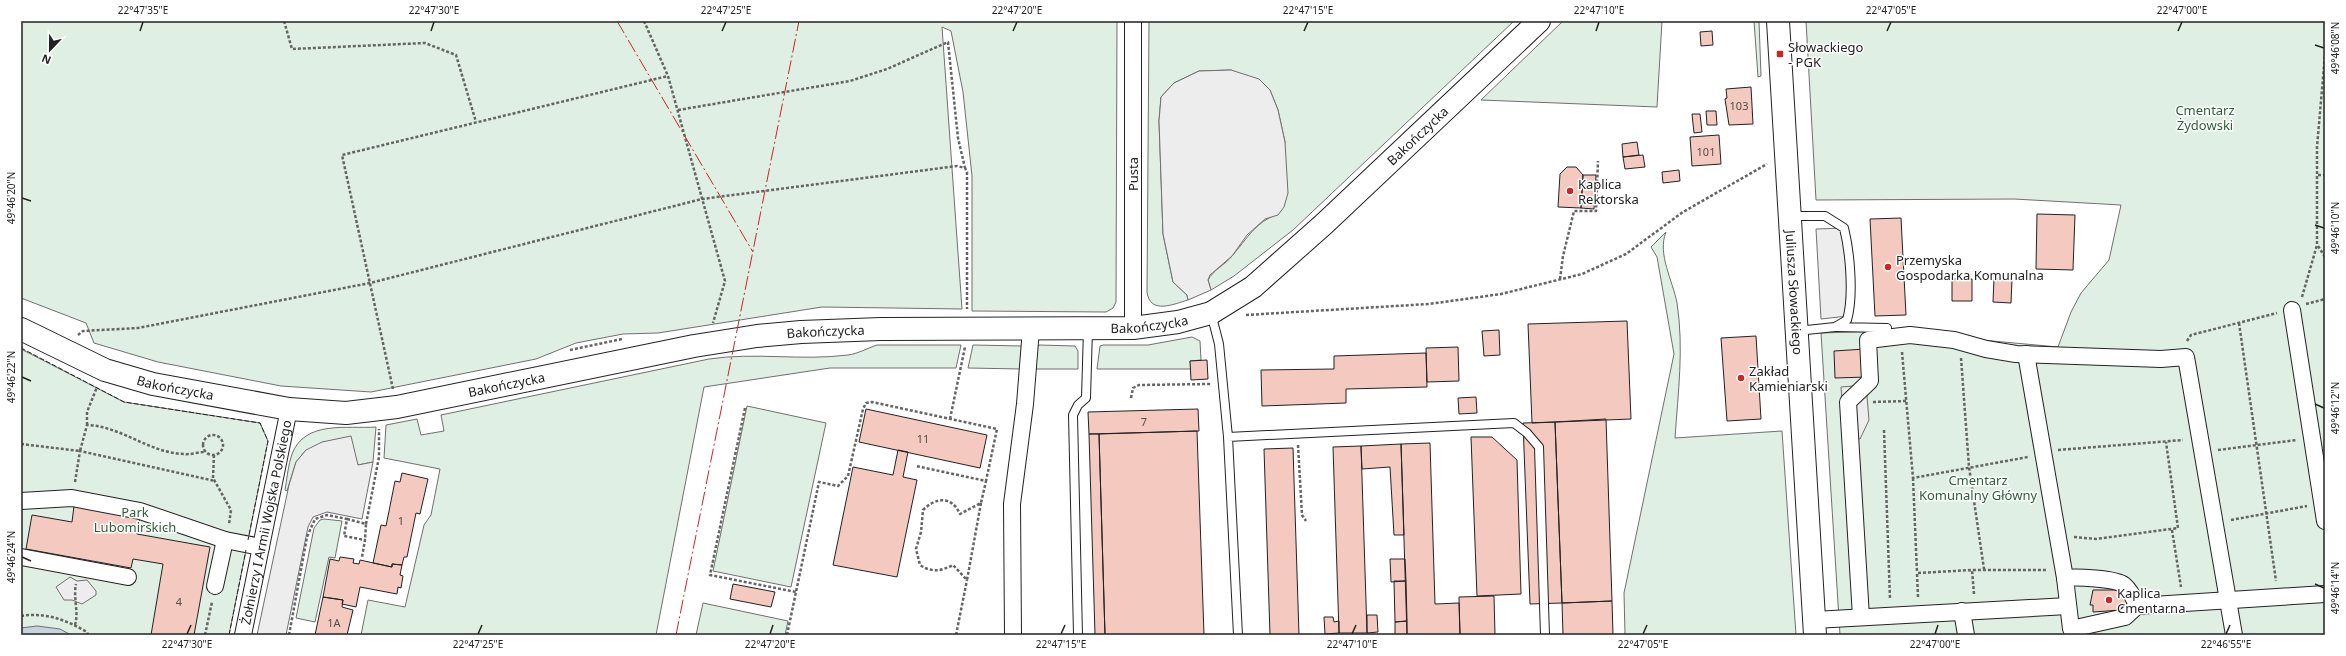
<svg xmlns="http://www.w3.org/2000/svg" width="2346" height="656" viewBox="0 0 2346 656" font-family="'Noto Sans',sans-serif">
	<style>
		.green { fill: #e0efe3; stroke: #6f6f6f }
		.parking { fill: #ededed; stroke: #6f6f6f }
		.water { fill: #c7d3dd; stroke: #6f6f6f }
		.building { fill: #f3c9c0; stroke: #222 }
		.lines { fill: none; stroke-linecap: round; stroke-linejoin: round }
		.lane-casing { stroke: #222; stroke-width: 10 }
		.street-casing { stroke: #222; stroke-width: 18 }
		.secondary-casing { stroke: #222; stroke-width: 24 }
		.path { stroke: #646464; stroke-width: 2.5; stroke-dasharray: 3 2; stroke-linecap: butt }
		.lane { stroke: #fff; stroke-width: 8 }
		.street { stroke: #fff; stroke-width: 16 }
		.secondary { stroke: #fff; stroke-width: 22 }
		.fence { stroke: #222; stroke-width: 1; stroke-dasharray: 5 2; stroke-linecap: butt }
		.power { stroke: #c62828; stroke-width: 1; stroke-dasharray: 14 3 2 3; stroke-linecap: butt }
		.ticks { fill: none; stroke: #222; stroke-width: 1.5 }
		.poi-dot { fill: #c62828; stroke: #fff; stroke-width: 1.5 }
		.labels { text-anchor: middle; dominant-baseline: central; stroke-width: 3; stroke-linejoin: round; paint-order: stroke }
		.number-label { font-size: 11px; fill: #564c4a }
		.poi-label { font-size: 13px; fill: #222; stroke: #fff; text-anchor: start }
		.park-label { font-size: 13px; fill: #2f5e38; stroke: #fff }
		.street-label { font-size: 13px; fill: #222; stroke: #fff }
		.neatline { fill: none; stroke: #222; stroke-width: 1.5 }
		.ticks-label { font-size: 10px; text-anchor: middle; fill: #222 }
	</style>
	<rect width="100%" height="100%" fill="#fff"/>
	<path class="green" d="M 21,21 L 1117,21 L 1116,302 L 1113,308 L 1106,312 L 972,311 L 972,176 L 963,92 L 951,31 L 942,27 L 962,309 L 822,307 L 658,333 L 623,334 L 576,343 L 536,359 L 371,392 L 281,386 L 158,362 L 94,343 L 86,323 L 21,298 Z
		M 1149,21 L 1514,21 L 1293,230 L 1234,276 L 1211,290 L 1208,280 C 1213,270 1225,265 1232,256 C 1247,239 1255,222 1278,214 L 1285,142 L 1278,110 L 1270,90 L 1231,70 L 1199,71 L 1174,83 L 1161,97 L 1159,121 L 1163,234 L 1173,282 L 1187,295 L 1188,300 C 1174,304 1150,315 1147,292 Z
		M 1563,21 L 1662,21 L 1657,107 L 1481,100 Z
		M 1754,21 L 1759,21 L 1761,76 L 1758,77 Z
		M 1806,21 L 2325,21 L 2325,635 L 1840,635 L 1821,333 L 1883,331 L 2058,347 L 2071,312 L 2081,293 L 2109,260 L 2121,205 L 2014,199 L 1816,200 Z
		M 1666,232 C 1657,254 1673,281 1677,303 C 1684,348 1678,393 1675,438 L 1782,431 L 1796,635 L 1625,635 L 1624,593 L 1674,354 L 1657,257 L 1651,247 Z
		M 1192,337 L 1200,341 L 1201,360 L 1190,361 L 1191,369 L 1097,369 L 1100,346 L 1103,345 L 1148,345 Z
		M 877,345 L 961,345 L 956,368 L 830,368 L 704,387 L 656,635 L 361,635 L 368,600 L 405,607 L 424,525 L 431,515 L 440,469 L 384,458 L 386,425 L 417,419 L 421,435 L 444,431 L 441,415 L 709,359 C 755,352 801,361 848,355 C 857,354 868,348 877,345 Z
		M 973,345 L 1022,346 L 1021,369 L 968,368 Z
		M 1039,345 L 1075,346 L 1078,351 L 1078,369 L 1033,369 L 1035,350 Z
		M 21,349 L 124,402 L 260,423 L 268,441 L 229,635 L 21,635 Z
		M 747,406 L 826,423 L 791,587 L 713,571 Z
		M 376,427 L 373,462 L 358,465 L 306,450 L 296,462 L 287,491 L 285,490 C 287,479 288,465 292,454 C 305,420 347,429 376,427 Z
		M 324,519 L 342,521 L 335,558 L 329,557 L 315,622 L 296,618 L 314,528 L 320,520 Z
		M 703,603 L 788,621 L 785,635 L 696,635 Z"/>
	<path class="parking" d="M 1231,70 L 1259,79 L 1270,90 L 1278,110 L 1285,142 L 1288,193 L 1284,207 L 1278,215 L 1265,219 L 1247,235 L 1232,256 L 1210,275 L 1208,280 L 1211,290 L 1188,300 L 1187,295 L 1173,282 L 1163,234 L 1159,121 L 1161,97 L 1174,83 L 1199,71 Z
		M 1844,228 L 1847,241 L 1848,316 L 1821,319 L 1816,229 Z
		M 1866,385 L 1869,420 L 1860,439 L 1845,439 L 1841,387 Z
		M 351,436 L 358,465 L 373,462 L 362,519 L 327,512 L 313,517 L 308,527 L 286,635 L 257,635 L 289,485 L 296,462 L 306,450 L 322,442 Z
		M 70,577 L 77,581 L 87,580 L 96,591 L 96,595 L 82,604 L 72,600 L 64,600 L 56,587 Z"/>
	<path class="water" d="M 37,626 L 60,629 L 71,635 L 21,635 L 21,628 Z"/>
	<path class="building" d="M 1712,31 L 1713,45 L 1701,46 L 1700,32 Z
		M 1751,87 L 1753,124 L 1729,125 L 1725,99 L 1727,98 L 1726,89 Z
		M 1706,111 L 1716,111 L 1717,125 L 1707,125 Z
		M 1692,114 L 1700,114 L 1702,132 L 1694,133 Z
		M 1719,135 L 1721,164 L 1692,166 L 1690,137 Z
		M 1637,142 L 1639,155 L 1623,157 L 1622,144 Z
		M 1643,155 L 1645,167 L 1625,169 L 1623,157 Z
		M 1567,167 L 1576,167 L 1583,175 L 1581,208 L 1558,207 L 1560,174 Z
		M 1679,170 L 1680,181 L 1663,183 L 1662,172 Z
		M 1583,175 L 1596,175 L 1594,209 L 1581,208 Z
		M 2037,214 L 2075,215 L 2073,270 L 2036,269 Z
		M 1901,218 L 1906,315 L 1875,316 L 1870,219 Z
		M 1952,279 L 1972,279 L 1972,301 L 1952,301 Z
		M 1994,279 L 2012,279 L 2011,303 L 1993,302 Z
		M 1627,321 L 1631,419 L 1532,423 L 1528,324 Z
		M 1499,330 L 1500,355 L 1484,356 L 1482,331 Z
		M 1756,336 L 1761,419 L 1727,421 L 1721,338 Z
		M 1458,347 L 1459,381 L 1427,382 L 1426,348 Z
		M 1865,349 L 1867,377 L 1835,378 L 1834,351 Z
		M 1426,353 L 1427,387 L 1346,389 L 1346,403 L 1262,406 L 1261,370 L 1334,369 L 1334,356 Z
		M 1207,360 L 1208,379 L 1191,380 L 1190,361 Z
		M 1476,397 L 1477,413 L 1459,414 L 1458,398 Z
		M 866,409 L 987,435 L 980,468 L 859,442 Z
		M 1198,409 L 1199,431 L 1089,434 L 1088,412 Z
		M 1606,419 L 1612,601 L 1562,603 L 1555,422 Z
		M 1555,422 L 1562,603 L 1530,604 L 1523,423 Z
		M 1197,431 L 1204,635 L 1105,635 L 1099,434 Z
		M 1089,434 L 1099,434 L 1105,635 L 1095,635 Z
		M 1471,437 L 1492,437 L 1517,460 L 1521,594 L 1477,596 Z
		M 1430,443 L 1435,604 L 1459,603 L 1460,635 L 1407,635 L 1401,444 Z
		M 1401,444 L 1404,535 L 1394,535 L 1390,467 L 1362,469 L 1361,446 Z
		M 1361,446 L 1367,633 L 1339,633 L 1333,447 Z
		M 1293,448 L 1299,635 L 1270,635 L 1264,449 Z
		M 898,450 L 908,452 L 903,477 L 917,480 L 897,577 L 833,565 L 853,467 L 893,475 Z
		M 402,473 L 428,479 L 420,514 L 416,513 L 407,557 L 404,557 L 402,565 L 392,564 L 392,567 L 373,563 L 381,525 L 386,526 L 395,481 L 400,482 Z
		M 74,506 L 140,517 L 137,534 L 210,547 L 194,635 L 151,635 L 163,564 L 133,559 L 131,568 L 26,549 L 32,515 L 72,522 Z
		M 340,557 L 354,559 L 353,563 L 359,564 L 360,560 L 392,567 L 392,564 L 402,565 L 400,575 L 403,576 L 401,588 L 398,587 L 397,594 L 360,587 L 356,607 L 342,604 L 343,600 L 323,597 L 330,559 L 339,561 Z
		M 1390,559 L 1405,559 L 1406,581 L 1391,582 Z
		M 1394,581 L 1406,581 L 1407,621 L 1395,622 Z
		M 733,584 L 775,592 L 771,607 L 730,599 Z
		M 2093,590 L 2122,590 L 2128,603 L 2122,607 L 2122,610 L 2093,612 L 2093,605 L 2090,605 Z
		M 1494,596 L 1495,635 L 1460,635 L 1459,597 Z
		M 323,597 L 343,600 L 342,607 L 353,610 L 347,635 L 315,635 Z
		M 1612,601 L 1613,635 L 1563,635 L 1562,603 Z
		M 1367,615 L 1377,615 L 1378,632 L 1367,633 Z
		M 1324,617 L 1333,617 L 1334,622 L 1339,621 L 1339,633 L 1325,634 Z
		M 1407,621 L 1407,635 L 1395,635 L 1395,622 Z"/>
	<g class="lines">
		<defs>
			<path id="lane" d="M 1790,216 L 1825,216 L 1844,228 C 1850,252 1854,296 1847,320 L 1835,327 L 1797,331
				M 1211,313 L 1219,344 L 1228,437 L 1238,635
				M 1836,327 L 1887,328
				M 1228,437 L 1514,423 L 1527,433 L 1539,447 L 1545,635
				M 1078,635 L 1073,415 L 1078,405 L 1086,398 L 1088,329"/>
			<g id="street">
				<path d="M 1133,21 L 1133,328"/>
				<path d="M 2292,310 L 2325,521"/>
				<path d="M 2026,354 L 2065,578"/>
				<path d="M 21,501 L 72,498 L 140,511 L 225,540 L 261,547"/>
				<path d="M 21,557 L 128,577"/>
				<path d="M 215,586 L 225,540"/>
				<path d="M 2137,606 C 2134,598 2131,591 2124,585 C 2115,578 2076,577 2065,578 L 2071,629 L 2125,617 L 2137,606 L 2325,594"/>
				<path d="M 1962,611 L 1966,635"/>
				<path d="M 1861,617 L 1848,402 L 1870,381 L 1868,340 L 1910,335 L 1954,340 L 1986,349 L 2016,354 L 2161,359 L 2186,357 L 2234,635"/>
				<path d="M 1814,620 L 2068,606"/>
				<path id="s1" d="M 243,635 L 289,409"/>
				<path d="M 1013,635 L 1012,504 L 1025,404 L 1031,329"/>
			</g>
			<g id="secondary">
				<path id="s2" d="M 1778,21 L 1815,635"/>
				<path id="s3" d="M 21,329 L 105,370 L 153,384 L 289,409 L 346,413 L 397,407 L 694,346 L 757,336 L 801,332 L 881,329 L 1133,328 L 1178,322 L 1211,313 L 1253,287 L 1324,224 L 1539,21"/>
			</g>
		</defs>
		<use href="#lane" class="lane-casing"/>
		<use href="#street" class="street-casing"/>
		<use href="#secondary" class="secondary-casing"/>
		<path class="path" d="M 284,21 L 292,49 L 425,43 L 456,55 L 476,122
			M 644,21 L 668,76
			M 678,110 L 850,81 L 887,69 L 948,42 L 958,138 L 965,168
			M 2318,175 L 2325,175
			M 2318,246 L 2325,257
			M 1560,279 L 1563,256 L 1574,211 L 1596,211 L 1598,161
			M 2302,297 L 2317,245 L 2317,147 L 2325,55
			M 2306,304 L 2325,299
			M 1246,315 L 1429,304 L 1501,294 L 1582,274 L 1626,254 L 1683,212 L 1767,164
			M 2239,323 L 2276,581
			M 78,335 L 83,331 L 138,328 L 370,283 L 702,199 L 957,166 L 965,168 L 967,172 L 967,309
			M 2187,341 L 2191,335 L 2277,313
			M 570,350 L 622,339
			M 1902,352 L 1913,478 L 2028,457
			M 1961,358 L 1969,467 L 1984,569
			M 393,389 L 342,155 L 668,76 L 725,281 L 713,323
			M 1131,398 L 1133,388 L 1139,385 L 1211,384
			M 1873,402 L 1907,401
			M 745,408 L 710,575 L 796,592
			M 950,419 L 965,347
			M 87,425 L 87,412 L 97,387
			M 1884,430 L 1890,599
			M203 445a10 10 0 1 1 20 0a10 10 0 1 1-20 0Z
			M 21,444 L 80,451 L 87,425 C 121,426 149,453 184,454 C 190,455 198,452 205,452
			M 1298,445 L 1302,515 L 1306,521
			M 2058,450 L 2183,440
			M 2218,450 L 2297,440
			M 214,455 L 213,478 L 231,510 L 229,524
			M 1913,478 L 1917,573
			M 75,482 L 80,451 L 215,481
			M 981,503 L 967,580 L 953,565 C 941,571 932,573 920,565 L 916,549 L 921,532 L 923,510 C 936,497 952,496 960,514 L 981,503 L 986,481
			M 347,519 L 366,524 L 365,540
			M 2231,520 L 2307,506
			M 366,524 L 379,457 L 379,429
			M 2172,530 L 2181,587
			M 2074,537 L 2096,539 L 2178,528 L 2166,442
			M 1974,594 L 1972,570 L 2047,570
			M 1918,597 L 1917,573 L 1972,570
			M 21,616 C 46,612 66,620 87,632 L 88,635
			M 75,625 C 79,612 73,598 76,584
			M 205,635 L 212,602
			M 289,635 L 307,537 L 315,519 L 327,515 L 347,519 L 344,536 L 365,540 L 362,557
			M 787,635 L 819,482 L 838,486 L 848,476 L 863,409 L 866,403 L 872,402 L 997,429 L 986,481 L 916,466
			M 956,635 L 967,580"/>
		<use href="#lane" class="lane"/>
		<use href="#street" class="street"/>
		<use href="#secondary" class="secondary"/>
		<path class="fence" d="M 21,348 L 124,402 L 260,423 L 268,441 L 248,540
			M 229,635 L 246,550"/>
		<path class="power" d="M 617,21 L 753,252
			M 676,635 L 799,21"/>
	</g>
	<path class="ticks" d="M 140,31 L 143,22M 431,31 L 434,22M 722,31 L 726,22M 1013,31 L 1017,22M 1304,31 L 1308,22M 1596,31 L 1599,22M 1887,31 L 1891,22M 2178,31 L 2182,22M 2315,45 L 2324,48M 22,198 L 31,201M 2315,225 L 2324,228M 22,377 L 31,381M 2315,404 L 2324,408M 22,557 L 31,561M 2315,584 L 2324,588M 187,634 L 191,625M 478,634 L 482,625M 770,634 L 773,625M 1061,634 L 1065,625M 1352,634 L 1356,625M 1643,634 L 1647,625M 1935,634 L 1938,625M 2226,634 L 2230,625"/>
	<g class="poi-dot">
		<rect x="1776" y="50" width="8" height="8" rx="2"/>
		<circle cx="1570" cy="191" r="4"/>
		<circle cx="1888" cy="267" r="4"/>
		<circle cx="1741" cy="378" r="4"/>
		<circle cx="2109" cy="600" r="4"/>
	</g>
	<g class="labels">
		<g class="number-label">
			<text x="1739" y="105">103</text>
			<text x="1706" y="151">101</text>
			<text x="1144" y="421">7</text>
			<text x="923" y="438">11</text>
			<text x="401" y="520">1</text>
			<text x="179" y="601">4</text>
			<text x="334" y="622">1A</text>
		</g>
		<g class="poi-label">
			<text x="1788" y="47">Słowackiego<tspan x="1788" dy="15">- PGK</tspan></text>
			<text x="1578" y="184">Kaplica<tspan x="1578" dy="15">Rektorska</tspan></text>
			<text x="1896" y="260">Przemyska<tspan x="1896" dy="15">Gospodarka Komunalna</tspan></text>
			<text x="1749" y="371">Zakład<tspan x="1749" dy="15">Kamieniarski</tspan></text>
			<text x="2117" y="593">Kaplica<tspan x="2117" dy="15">Cmentarna</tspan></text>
		</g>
		<g class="park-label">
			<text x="2205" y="110">Cmentarz<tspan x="2205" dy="15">Żydowski</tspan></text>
			<text x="1978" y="480">Cmentarz<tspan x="1978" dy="15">Komunalny Główny</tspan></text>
			<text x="135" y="512">Park<tspan x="135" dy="15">Lubomirskich</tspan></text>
		</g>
		<g class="street-label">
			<text stroke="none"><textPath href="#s3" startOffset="1486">Bakończycka</textPath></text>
			<text transform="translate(1133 174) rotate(-90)">Pusta</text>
			<text stroke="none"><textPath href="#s2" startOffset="272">Juliusza Słowackiego</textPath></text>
			<text stroke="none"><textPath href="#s3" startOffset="1150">Bakończycka</textPath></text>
			<text stroke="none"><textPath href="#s3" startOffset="826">Bakończycka</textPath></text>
			<text stroke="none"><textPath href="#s3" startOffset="502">Bakończycka</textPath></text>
			<text stroke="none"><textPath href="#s3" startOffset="166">Bakończycka</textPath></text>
			<text stroke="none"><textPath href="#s1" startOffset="115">Żołnierzy I Armii Wojska Polskiego</textPath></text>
		</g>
	</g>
	<rect width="2346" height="656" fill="none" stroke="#ffffff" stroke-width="44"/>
	<g transform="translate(50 50) rotate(202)" stroke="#ffffff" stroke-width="3" paint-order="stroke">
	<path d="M0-3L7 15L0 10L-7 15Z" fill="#222222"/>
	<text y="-6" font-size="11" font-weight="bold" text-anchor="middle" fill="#222222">N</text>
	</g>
	<rect x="22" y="22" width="2302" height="612" class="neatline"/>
	<g class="ticks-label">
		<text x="143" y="14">22°47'35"E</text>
		<text x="434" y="14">22°47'30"E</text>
		<text x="726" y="14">22°47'25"E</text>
		<text x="1017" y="14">22°47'20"E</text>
		<text x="1308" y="14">22°47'15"E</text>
		<text x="1599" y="14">22°47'10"E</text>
		<text x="1891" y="14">22°47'05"E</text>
		<text x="2182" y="14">22°47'00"E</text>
		<text transform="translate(2335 48) rotate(-90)" y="4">49°46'08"N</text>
		<text transform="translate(11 198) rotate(-90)" y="4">49°46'20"N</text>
		<text transform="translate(2335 228) rotate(-90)" y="4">49°46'10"N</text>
		<text transform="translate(11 377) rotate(-90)" y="4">49°46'22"N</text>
		<text transform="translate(2335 408) rotate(-90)" y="4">49°46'12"N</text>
		<text transform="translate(11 557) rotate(-90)" y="4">49°46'24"N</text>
		<text transform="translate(2335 588) rotate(-90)" y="4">49°46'14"N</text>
		<text x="187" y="648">22°47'30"E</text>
		<text x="478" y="648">22°47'25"E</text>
		<text x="770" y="648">22°47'20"E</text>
		<text x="1061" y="648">22°47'15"E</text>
		<text x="1352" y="648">22°47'10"E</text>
		<text x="1643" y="648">22°47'05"E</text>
		<text x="1935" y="648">22°47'00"E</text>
		<text x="2226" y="648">22°46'55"E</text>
	</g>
</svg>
